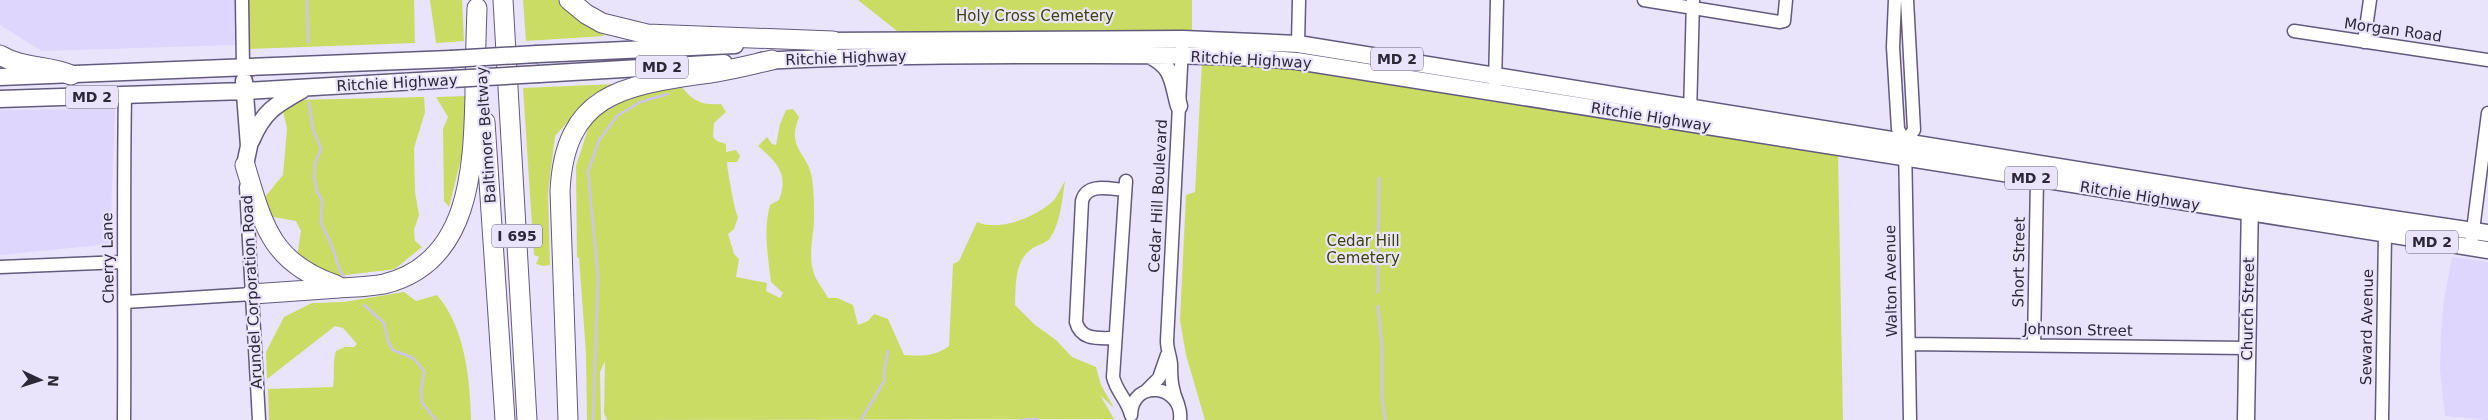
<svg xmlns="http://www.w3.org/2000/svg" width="2488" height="420" viewBox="0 0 2488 420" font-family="'DejaVu Sans',sans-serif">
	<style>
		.built { fill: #dfd6fd }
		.green { fill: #cbdc64 }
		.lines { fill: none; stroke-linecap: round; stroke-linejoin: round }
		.stream { stroke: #cfc3f1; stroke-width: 2.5 }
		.minor-casing { stroke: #635a7d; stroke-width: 15 }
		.major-casing { stroke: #635a7d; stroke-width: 19 }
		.highway-casing { stroke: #635a7d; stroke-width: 21 }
		.minor { stroke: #fff; stroke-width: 12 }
		.major { stroke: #fff; stroke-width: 16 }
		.highway { stroke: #fff; stroke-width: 19 }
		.major-bridge-casing { stroke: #635a7d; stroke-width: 19; stroke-linecap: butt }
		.major-bridge { stroke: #fff; stroke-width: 16 }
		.labels { text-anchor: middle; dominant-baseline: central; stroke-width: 4.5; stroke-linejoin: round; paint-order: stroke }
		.shield { fill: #e9e3fc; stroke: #656073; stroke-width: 1 }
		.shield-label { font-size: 14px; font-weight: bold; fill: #2c2838 }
		.park-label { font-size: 15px; fill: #3b420a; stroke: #e9e3fc }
		.street-label { font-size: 15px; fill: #2c2838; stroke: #e9e3fc }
	</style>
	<rect width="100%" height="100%" fill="#e9e3fc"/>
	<path class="built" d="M 0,0 L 259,0 L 261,44 L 42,51 L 0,25 Z
		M 115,109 L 110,244 L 0,255 L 0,110 Z
		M 2452,257 L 2488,262 L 2488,420 L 2445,416 L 2440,370 L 2441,331 L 2444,300 Z"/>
	<path class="green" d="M 246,0 L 414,0 L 415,43 L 246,49 Z
		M 430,0 L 462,0 L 464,41 L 436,43 Z
		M 523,0 L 558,0 L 588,26 L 599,29 L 604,36 L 526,41 Z
		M 858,0 L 1192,0 L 1192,32 L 897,31 Z
		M 1202,61 L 1297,66 L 1838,154 L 1843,420 L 1205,420 L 1186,355 L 1180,320 L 1186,195 L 1195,192 Z
		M 615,84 L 592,95 L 555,136 L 548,193 L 550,265 L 543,266 L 536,264 L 539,257 L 534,255 L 523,88 Z
		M 680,84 C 690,100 702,106 721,104 L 726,112 L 714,123 L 713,137 L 717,141 L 726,144 L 726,152 L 736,150 L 740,156 L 737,162 L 727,162 C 727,169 735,213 738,217 L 734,229 L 728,234 L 734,254 L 739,259 L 736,277 L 767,283 L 766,291 L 780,298 L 783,293 L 771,282 C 768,256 763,231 770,205 L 779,200 C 789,174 777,162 758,146 L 767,137 L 772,144 L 776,145 L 780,124 L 786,110 L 793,109 L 799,117 C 786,150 808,152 812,178 C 814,192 814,206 814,220 C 813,239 808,255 814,274 C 817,282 824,290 828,298 L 837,298 L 853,305 L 858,325 L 868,321 L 874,314 L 888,319 L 904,355 C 921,356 934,357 949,346 L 953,264 L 959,261 L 977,222 C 1000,232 1036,217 1053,201 C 1058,196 1061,187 1065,181 C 1062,199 1061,222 1050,238 C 1047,243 1039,244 1033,248 C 1014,260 1016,284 1015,305 L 1035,325 L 1056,340 L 1072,357 L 1096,367 L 1101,385 L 1114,408 L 1100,395 L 1114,419 L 607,420 L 604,413 L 605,361 L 600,372 L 601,420 L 587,420 L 586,353 L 579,258 L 577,257 L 576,166 L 591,120 L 642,90 Z
		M 466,96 L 462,155 L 449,207 L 444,201 L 443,129 L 448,117 L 436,97 Z
		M 424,97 L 425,112 L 414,148 L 415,192 L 419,215 L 414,230 L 415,241 L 422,247 L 395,269 L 338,276 L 310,266 L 297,256 L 301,231 L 296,221 L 268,216 L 264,198 L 283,175 L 287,128 L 283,111 L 297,100 Z
		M 404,292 L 416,301 L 437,295 C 465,327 470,379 471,420 L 269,420 L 268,389 L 333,387 C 335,374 332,363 336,351 L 345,347 L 354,347 L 357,344 L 343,328 L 335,326 L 267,379 L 266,352 L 284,317 L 312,303 L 344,302 Z"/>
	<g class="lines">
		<path class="stream" d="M 307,0 L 308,42
			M 309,103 L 313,130 L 321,149 L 315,164 L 314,176 L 317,192 L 322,200 L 321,223 L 331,244 L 340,271 L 347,280
			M 1378,292 L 1379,178
			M 364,305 L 384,323 L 388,342 L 393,350 L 413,358 L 424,371 L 421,391 L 422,403 L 436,420
			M 1378,306 L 1382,348 L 1382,395 L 1385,420
			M 593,420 L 598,276 L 588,172 L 599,140 L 617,116 L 640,102 L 668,94
			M 861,420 L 884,381 L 885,364 L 888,351
			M 1020,420 L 1037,419"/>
		<defs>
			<path id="minor" d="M 242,0 L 243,68
				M 1644,0 L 1780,22 L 1784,21 L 1786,0
				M 1895,0 L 1893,47 L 1898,129 L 1905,142 L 1910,420
				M 2294,31 L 2488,60
				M 2364,42 L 2370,0
				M 1298,44 L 1299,0
				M 1495,85 L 1497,0
				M 1690,115 L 1693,0
				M 1905,142 L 1914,130 L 1907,0
				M 1126,181 L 1113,377 C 1117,393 1127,399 1131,415
				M 246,187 L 259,420
				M 2472,238 L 2488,113
				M 0,267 L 122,262
				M 125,302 L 252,294
				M 1115,338 C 1099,338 1081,341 1076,322 L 1082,201 C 1087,182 1110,189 1125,190
				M 1909,344 L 2247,348
				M 2034,345 L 2037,179
				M 1146,391 L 1159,378 L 1167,355
				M 1178,404 C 1172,390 1171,380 1171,365 C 1171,358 1167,350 1167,341 L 1182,47
				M 1131,415 C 1132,377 1184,385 1180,420
				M 124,420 C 125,312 123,204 125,96
				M 2382,420 L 2385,235"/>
			<path id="major" d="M 822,41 L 1183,39 L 1298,44 L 2251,198 L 2488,233
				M 537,54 L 735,45
				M 1149,55 C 1174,67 1172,81 1179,106
				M 761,61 C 855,56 949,55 1044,55 C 1129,55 1213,54 1297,61 L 2488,250
				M 539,74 L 724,63
				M 0,77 L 451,59
				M 244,81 L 249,146 L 245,165
				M 0,99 L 245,91 L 452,79
				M 251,141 C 263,112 275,105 302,90
				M 2246,420 L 2250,202"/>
			<path id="highway" d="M 503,0 L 527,420
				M 569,0 L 586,14 L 602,23 L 647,34 L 833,41
				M 0,55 C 23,69 48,65 71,75
				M 485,122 L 505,420
				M 245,165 C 263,225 271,263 336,285
				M 252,294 C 281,292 310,290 339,288 C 354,287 369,287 384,284 C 471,263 473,167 475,96 C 475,67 476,37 477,8
				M 568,420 L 560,191 C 565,87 632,85 716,72 C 735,69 754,64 772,60"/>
		</defs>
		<use href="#minor" class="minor-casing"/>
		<use href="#major" class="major-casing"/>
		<use href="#highway" class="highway-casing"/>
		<use href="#minor" class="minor"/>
		<use href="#major" class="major"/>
		<use href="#highway" class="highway"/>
		<defs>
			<path id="major-bridge" d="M 451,59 L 537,54
				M 452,79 L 539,74"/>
		</defs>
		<use href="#major-bridge" class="major-bridge-casing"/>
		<use href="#major-bridge" class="major-bridge"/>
	</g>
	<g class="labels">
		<g class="shield">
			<rect x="1371" y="47.5" width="52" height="23" rx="4"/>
			<rect x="636" y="55.5" width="52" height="23" rx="4"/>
			<rect x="66" y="85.5" width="52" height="23" rx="4"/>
			<rect x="2005" y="166.5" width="52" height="23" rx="4"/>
			<rect x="492" y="224.5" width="50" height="23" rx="4"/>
			<rect x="2406" y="230.5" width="52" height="23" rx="4"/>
		</g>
		<g class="shield-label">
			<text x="1397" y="59">MD 2</text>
			<text x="662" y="67">MD 2</text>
			<text x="92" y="97">MD 2</text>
			<text x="2031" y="178">MD 2</text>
			<text x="517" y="236">I 695</text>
			<text x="2432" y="242">MD 2</text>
		</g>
		<g class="park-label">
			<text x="1035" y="16">Holy Cross Cemetery</text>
			<text x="1363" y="241">Cedar Hill<tspan x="1363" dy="17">Cemetery</tspan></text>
		</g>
		<g class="street-label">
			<text transform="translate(2393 30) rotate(8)">Morgan Road</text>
			<text transform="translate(846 58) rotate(-2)">Ritchie Highway</text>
			<text transform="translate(1251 60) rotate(3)">Ritchie Highway</text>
			<text transform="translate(397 83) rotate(-3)">Ritchie Highway</text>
			<text transform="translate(1651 117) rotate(9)">Ritchie Highway</text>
			<text transform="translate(486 135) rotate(-94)">Baltimore Beltway</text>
			<text transform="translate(1158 196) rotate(-87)">Cedar Hill Boulevard</text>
			<text transform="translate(2140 196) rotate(9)">Ritchie Highway</text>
			<text transform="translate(108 258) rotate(-91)">Cherry Lane</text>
			<text transform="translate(2019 262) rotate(-89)">Short Street</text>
			<text transform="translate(1891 281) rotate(-91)">Walton Avenue</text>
			<text transform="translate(252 292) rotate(-93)">Arundel Corporation Road</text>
			<text transform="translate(2248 309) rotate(-89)">Church Street</text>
			<text transform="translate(2367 327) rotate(-89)">Seward Avenue</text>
			<text transform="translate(2078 330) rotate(1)">Johnson Street</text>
		</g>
	</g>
	<g transform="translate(40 380) rotate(94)" stroke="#e9e3fc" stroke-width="4" paint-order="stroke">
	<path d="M0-4L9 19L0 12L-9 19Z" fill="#2c2838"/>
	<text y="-8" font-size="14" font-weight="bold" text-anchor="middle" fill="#2c2838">N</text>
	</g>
</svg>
